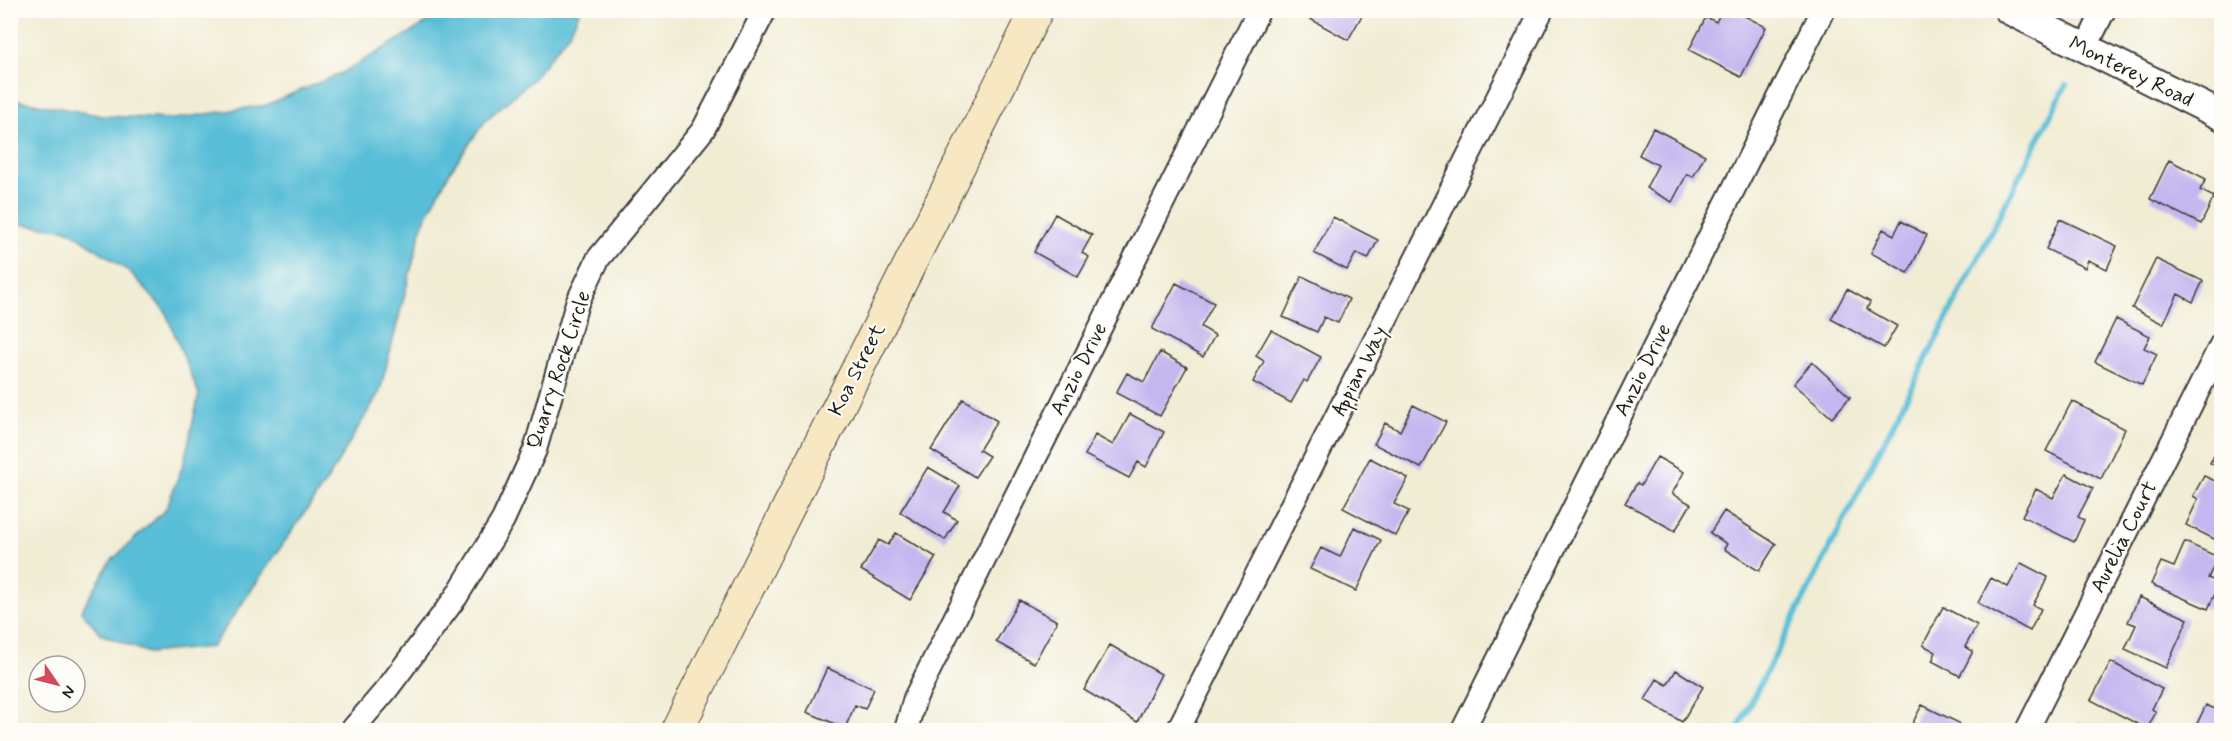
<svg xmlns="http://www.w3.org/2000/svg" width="2232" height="741" viewBox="0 0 2232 741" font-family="Mynerve,sans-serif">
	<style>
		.water { fill: #59bed7; stroke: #3a6d7a; stroke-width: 1.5 }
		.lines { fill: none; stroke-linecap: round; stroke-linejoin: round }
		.stream { stroke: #59bed7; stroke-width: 6 }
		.building { fill: #c3b7ef }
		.minor-casing { stroke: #3c3b38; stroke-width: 26 }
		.tertiary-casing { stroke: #3c3b38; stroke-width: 32 }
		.secondary-casing { stroke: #3c3b38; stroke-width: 34 }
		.minor { stroke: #fff; stroke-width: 22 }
		.tertiary { stroke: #fff; stroke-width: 28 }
		.secondary { stroke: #f7e8c3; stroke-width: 32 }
		.labels { text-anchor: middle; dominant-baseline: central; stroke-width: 4.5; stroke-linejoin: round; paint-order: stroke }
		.street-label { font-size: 21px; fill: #1c1c1c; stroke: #fdfcf7 }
	</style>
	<rect width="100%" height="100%" fill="#fdfcf7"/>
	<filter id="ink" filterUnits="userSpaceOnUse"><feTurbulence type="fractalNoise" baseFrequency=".0167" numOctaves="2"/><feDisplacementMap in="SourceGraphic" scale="12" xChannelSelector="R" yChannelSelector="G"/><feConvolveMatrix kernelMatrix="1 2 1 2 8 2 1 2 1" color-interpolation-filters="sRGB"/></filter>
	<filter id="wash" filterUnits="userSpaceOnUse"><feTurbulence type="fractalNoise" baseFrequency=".008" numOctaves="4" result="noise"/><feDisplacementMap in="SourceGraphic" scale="24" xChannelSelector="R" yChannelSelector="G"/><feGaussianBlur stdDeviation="1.35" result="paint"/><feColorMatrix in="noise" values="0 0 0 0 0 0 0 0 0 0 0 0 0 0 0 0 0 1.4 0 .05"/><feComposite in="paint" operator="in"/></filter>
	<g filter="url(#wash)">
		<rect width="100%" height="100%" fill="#f1ecd4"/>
		<path class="water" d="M 443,11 L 580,11 L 570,32 L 533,79 L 486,120 L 451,170 L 423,223 L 380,391 L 328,479 L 212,647 L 148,653 L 101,634 L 81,611 L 110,562 L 166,509 L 184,462 L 199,394 L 165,311 L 131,273 L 69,230 L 11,223 L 11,99 L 103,116 L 174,119 L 266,105 L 344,72 L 430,21 Z"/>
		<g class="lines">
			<path class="stream" d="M 1737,730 L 2066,85"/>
		</g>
		<g id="blocks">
			<path class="building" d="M 1308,10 L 1365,10 L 1348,40 L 1305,16 Z
				M 1722,10 L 1733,10 L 1766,27 L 1741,77 L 1689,50 L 1706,17 L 1716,22 Z
				M 1653,128 L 1705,155 L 1693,177 L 1687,174 L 1672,202 L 1646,188 L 1658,165 L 1639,155 Z
				M 2169,160 L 2206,179 L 2200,190 L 2214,197 L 2201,224 L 2150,199 Z
				M 1055,214 L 1092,235 L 1082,253 L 1089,257 L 1078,277 L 1034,252 Z
				M 1333,217 L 1378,240 L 1368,259 L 1356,253 L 1347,270 L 1314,253 Z
				M 2060,219 L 2117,246 L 2107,269 L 2088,260 L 2085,268 L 2046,249 Z
				M 1901,221 L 1927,235 L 1908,273 L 1871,253 L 1883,229 L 1894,235 Z
				M 2156,259 L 2203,281 L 2193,302 L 2178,294 L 2163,324 L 2132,308 Z
				M 1302,276 L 1349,299 L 1338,323 L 1324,317 L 1317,332 L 1283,317 Z
				M 1176,283 L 1214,303 L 1201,327 L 1215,335 L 1203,357 L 1152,329 Z
				M 1847,289 L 1870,302 L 1867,309 L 1897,326 L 1884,348 L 1831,319 Z
				M 2116,319 L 2150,336 L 2144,348 L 2157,354 L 2142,385 L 2095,362 Z
				M 1271,330 L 1321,357 L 1307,382 L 1304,380 L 1291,403 L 1253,382 L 1264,361 L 1256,356 Z
				M 1160,352 L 1187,367 L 1160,416 L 1116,393 L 1127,373 L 1144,382 Z
				M 1812,362 L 1850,397 L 1832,418 L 1793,384 Z
				M 963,399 L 997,421 L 979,450 L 989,456 L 975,477 L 931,450 Z
				M 2072,401 L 2125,429 L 2101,479 L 2046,451 Z
				M 1413,405 L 1446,422 L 1421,468 L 1374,444 L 1385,423 L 1400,431 Z
				M 1130,414 L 1164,432 L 1146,467 L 1138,462 L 1129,478 L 1085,455 L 1095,435 L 1113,445 Z
				M 2222,440 L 2222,469 L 2210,463 Z
				M 1657,457 L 1684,472 L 1672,494 L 1691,504 L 1675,531 L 1625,503 L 1637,483 L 1641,485 Z
				M 1370,458 L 1408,478 L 1394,504 L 1409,511 L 1396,536 L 1343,508 Z
				M 928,467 L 960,486 L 944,512 L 957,520 L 945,540 L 900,512 Z
				M 2066,474 L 2093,488 L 2078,517 L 2084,520 L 2074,542 L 2022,516 L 2036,489 L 2053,498 Z
				M 2204,476 L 2222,484 L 2222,543 L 2186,525 L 2198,499 L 2193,496 Z
				M 1724,511 L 1776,544 L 1759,571 L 1724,549 L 1727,544 L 1710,533 Z
				M 1354,527 L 1381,540 L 1356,591 L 1310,569 L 1321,548 L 1340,557 Z
				M 896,533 L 936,557 L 910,600 L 861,570 L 879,540 L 888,545 Z
				M 2185,542 L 2218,557 L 2208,578 L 2220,583 L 2208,609 L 2151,584 L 2161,562 L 2174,567 Z
				M 2021,563 L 2048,577 L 2033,605 L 2041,609 L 2030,631 L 1978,603 L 1991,578 L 2008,587 Z
				M 2139,597 L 2188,619 L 2166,668 L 2125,649 L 2136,625 L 2128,622 Z
				M 1019,600 L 1057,621 L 1034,663 L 996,642 Z
				M 1943,607 L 1977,625 L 1965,647 L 1973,651 L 1960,676 L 1932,661 L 1936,652 L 1923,645 Z
				M 1110,645 L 1161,674 L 1137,722 L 1084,690 Z
				M 2111,662 L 2162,689 L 2152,709 L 2156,712 L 2147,729 L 2091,700 Z
				M 827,668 L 874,689 L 865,709 L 855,705 L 845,728 L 807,712 Z
				M 1676,670 L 1703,687 L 1682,722 L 1645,700 L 1657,679 L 1667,685 Z
				M 1922,705 L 1959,723 L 1955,730 L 1909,730 Z
				M 2206,705 L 2222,712 L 2222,730 L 2194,730 Z
				M 2079,724 L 2093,730 L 2076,730 Z"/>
		</g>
	</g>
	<g filter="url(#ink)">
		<use href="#blocks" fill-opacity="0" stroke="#3c3b38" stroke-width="1.5"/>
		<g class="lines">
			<defs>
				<path id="minor" d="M 2085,49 L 2104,10
					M 352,730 L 387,689 L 456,597 L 503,520 L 535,450 L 577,303 L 598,259 L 703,130 L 765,10
					M 906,730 L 915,698 L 1259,10
					M 1178,730 L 1542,10
					M 1463,730 L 1823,10
					M 2027,730 L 2222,343"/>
				<path id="tertiary" d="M 2009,10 L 2222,116"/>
				<path id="secondary" d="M 677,730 L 1037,10"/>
			</defs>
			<use href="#minor" class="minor-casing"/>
			<use href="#tertiary" class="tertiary-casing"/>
			<use href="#secondary" class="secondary-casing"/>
			<use href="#minor" class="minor"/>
			<use href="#tertiary" class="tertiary"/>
			<use href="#secondary" class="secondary"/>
		</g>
	</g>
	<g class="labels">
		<g class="street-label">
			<text transform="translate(2131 72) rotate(26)">Monterey Road</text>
			<text transform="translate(1079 369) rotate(-63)">Anzio Drive</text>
			<text transform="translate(559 370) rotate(-72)">Quarry Rock Circle</text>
			<text transform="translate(857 370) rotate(-63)">Koa Street</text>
			<text transform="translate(1643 370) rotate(-63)">Anzio Drive</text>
			<text transform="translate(1360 371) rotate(-63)">Appian Way</text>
			<text transform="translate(2124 537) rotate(-63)">Aurelia Court</text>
		</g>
	</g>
	<rect width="2232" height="741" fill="none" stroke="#fdfcf7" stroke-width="36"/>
	<g transform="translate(57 684) rotate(125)"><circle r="28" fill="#fdfcf7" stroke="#a3a29f" stroke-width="1.5"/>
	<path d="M0-4.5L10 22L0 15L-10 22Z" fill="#d1495b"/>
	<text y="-9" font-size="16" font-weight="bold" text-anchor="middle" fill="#1c1c1c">N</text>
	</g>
</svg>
